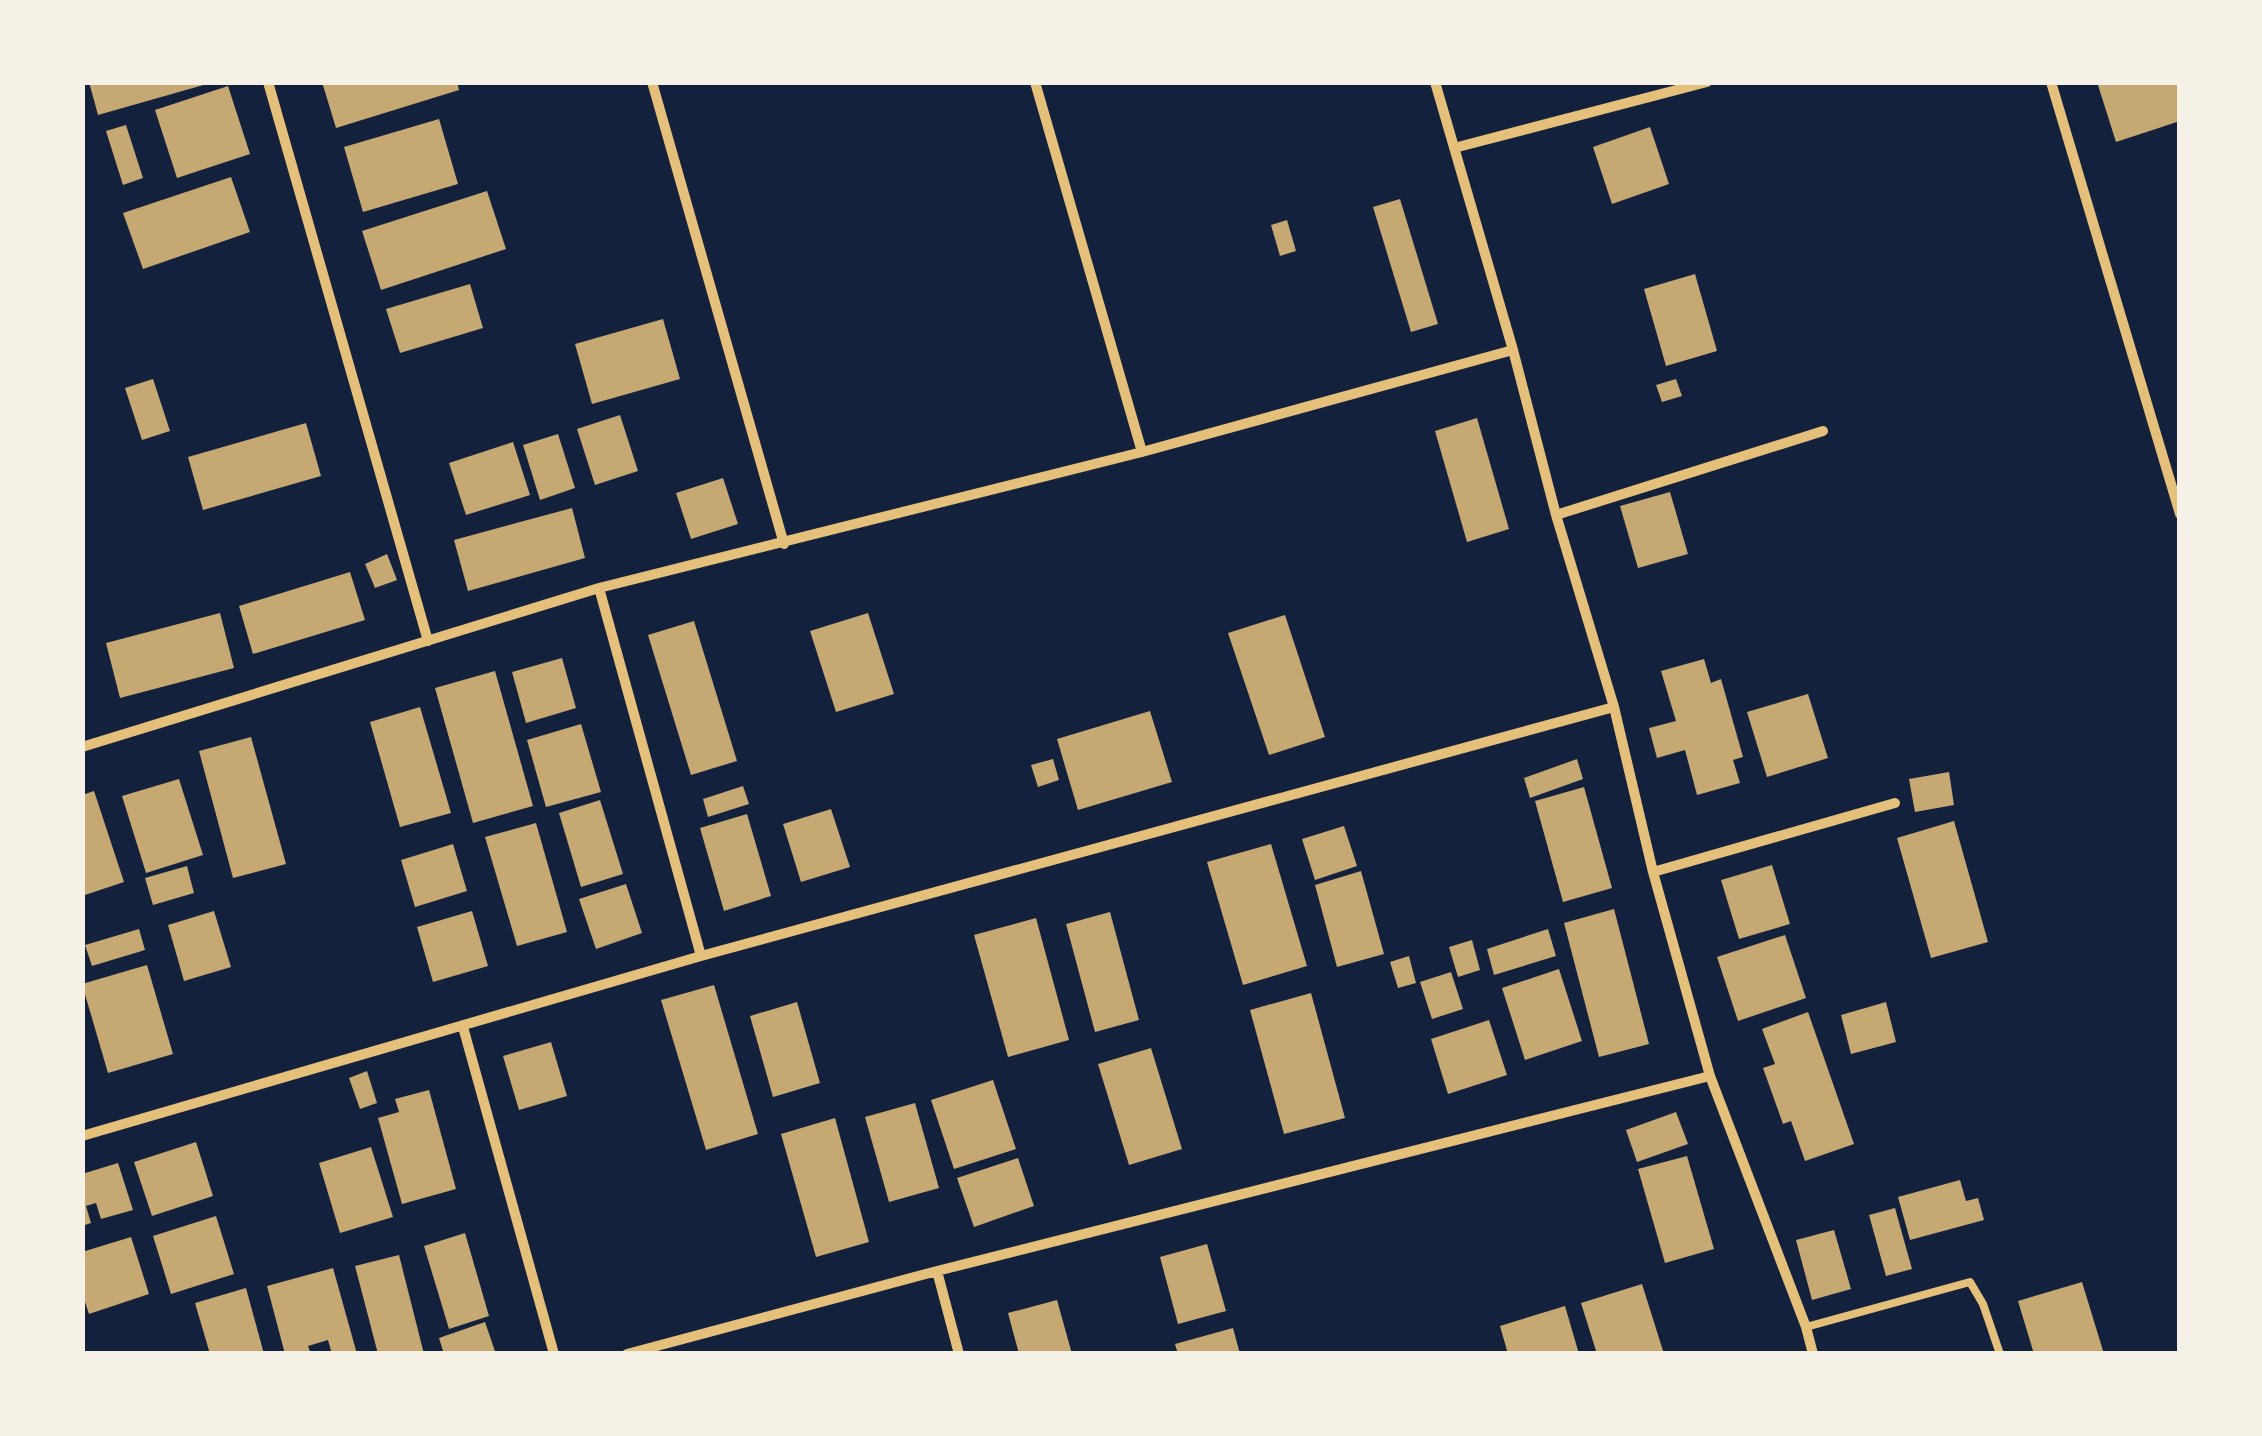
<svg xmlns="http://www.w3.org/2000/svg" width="2262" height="1436" viewBox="0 0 2262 1436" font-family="Rubik,sans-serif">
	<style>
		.building { fill: #c6a872 }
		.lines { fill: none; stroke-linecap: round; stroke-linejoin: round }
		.service { stroke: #e5c07b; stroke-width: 8 }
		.minor { stroke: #e5c07b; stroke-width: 10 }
	</style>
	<rect width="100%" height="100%" fill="#14213d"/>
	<path class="building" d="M 89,82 L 207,82 L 207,84 L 98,115 Z
		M 322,82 L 457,82 L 459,90 L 336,128 Z
		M 2097,82 L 2180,82 L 2180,121 L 2116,142 Z
		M 228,86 L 250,154 L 177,178 L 155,110 Z
		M 439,119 L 458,184 L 363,212 L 344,147 Z
		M 126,125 L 143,178 L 123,185 L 106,131 Z
		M 1650,127 L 1669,184 L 1612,204 L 1593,147 Z
		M 231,177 L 250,232 L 143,269 L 123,213 Z
		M 487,191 L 506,249 L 381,290 L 362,231 Z
		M 1400,199 L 1438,324 L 1411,332 L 1373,207 Z
		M 1287,220 L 1296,251 L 1280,256 L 1271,225 Z
		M 1695,274 L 1717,351 L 1666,366 L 1644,289 Z
		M 470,284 L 483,328 L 400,353 L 386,309 Z
		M 663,319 L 680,379 L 592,404 L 575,344 Z
		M 153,379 L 170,431 L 142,440 L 125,388 Z
		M 1676,379 L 1682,396 L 1662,402 L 1656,385 Z
		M 620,415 L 638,471 L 595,485 L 577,429 Z
		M 1477,418 L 1509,529 L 1467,542 L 1435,431 Z
		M 306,423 L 321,476 L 203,510 L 188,457 Z
		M 558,434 L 575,488 L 540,500 L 523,445 Z
		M 513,442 L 530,495 L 466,515 L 449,463 Z
		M 723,478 L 738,524 L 691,539 L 676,493 Z
		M 1670,492 L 1688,554 L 1638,568 L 1620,506 Z
		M 572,508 L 585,558 L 468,591 L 454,540 Z
		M 387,554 L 397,580 L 375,588 L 365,564 Z
		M 350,572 L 365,620 L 253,654 L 239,606 Z
		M 220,613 L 234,668 L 120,698 L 106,643 Z
		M 868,613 L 894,694 L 836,712 L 810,631 Z
		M 1285,615 L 1325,737 L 1269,755 L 1228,633 Z
		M 694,621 L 737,761 L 691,775 L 648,635 Z
		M 562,658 L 576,708 L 526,723 L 512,672 Z
		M 1704,659 L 1711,683 L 1721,679 L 1743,757 L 1733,760 L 1740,783 L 1697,795 L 1685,750 L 1657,758 L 1649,728 L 1676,721 L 1661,671 Z
		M 495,671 L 533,806 L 473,823 L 435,688 Z
		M 1808,694 L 1828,758 L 1767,777 L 1747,712 Z
		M 420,707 L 451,813 L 400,827 L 370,722 Z
		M 1150,711 L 1172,782 L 1078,810 L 1057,739 Z
		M 581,724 L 601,792 L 546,807 L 527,740 Z
		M 251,737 L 286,864 L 233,878 L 199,751 Z
		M 1053,759 L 1059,780 L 1038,787 L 1031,765 Z
		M 1577,759 L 1583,779 L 1530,798 L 1524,778 Z
		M 1949,772 L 1954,805 L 1915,812 L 1909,779 Z
		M 179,779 L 203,855 L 146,873 L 122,796 Z
		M 743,786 L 749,804 L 708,817 L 703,799 Z
		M 1584,787 L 1612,888 L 1563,902 L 1535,801 Z
		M 94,791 L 124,882 L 82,896 L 82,795 Z
		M 600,800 L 623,874 L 581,887 L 559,813 Z
		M 831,809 L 850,867 L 801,882 L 783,824 Z
		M 747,814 L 771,896 L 724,911 L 700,828 Z
		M 1954,821 L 1988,942 L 1931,958 L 1897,838 Z
		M 536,823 L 567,932 L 517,946 L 485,837 Z
		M 1344,826 L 1357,866 L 1315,880 L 1302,839 Z
		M 453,844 L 467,891 L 415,907 L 401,860 Z
		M 1271,844 L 1307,966 L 1243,985 L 1207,862 Z
		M 1772,865 L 1790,924 L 1739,939 L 1721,880 Z
		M 187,866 L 194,893 L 153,905 L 145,878 Z
		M 1361,871 L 1384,954 L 1337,967 L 1315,885 Z
		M 626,884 L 642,933 L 596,949 L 579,899 Z
		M 1614,909 L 1649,1044 L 1599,1057 L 1564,923 Z
		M 214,911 L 231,967 L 184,981 L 168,925 Z
		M 472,911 L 488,966 L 433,982 L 417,927 Z
		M 1110,912 L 1139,1020 L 1095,1032 L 1066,924 Z
		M 1036,918 L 1069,1040 L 1008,1057 L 974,935 Z
		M 139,929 L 145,950 L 92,966 L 85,945 Z
		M 1548,929 L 1556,956 L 1494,975 L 1487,949 Z
		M 1785,935 L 1806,998 L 1738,1021 L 1717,957 Z
		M 1472,940 L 1480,970 L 1458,977 L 1449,947 Z
		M 1409,956 L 1416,983 L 1398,988 L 1390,962 Z
		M 147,965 L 173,1054 L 108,1073 L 82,984 Z
		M 1559,969 L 1582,1041 L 1525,1060 L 1502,988 Z
		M 1451,972 L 1463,1009 L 1432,1019 L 1420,982 Z
		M 714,985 L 758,1134 L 706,1150 L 661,1000 Z
		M 1311,993 L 1345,1118 L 1284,1134 L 1250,1010 Z
		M 797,1002 L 820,1083 L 773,1097 L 750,1016 Z
		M 1886,1002 L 1896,1042 L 1851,1054 L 1841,1015 Z
		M 1808,1012 L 1854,1144 L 1805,1161 L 1791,1121 L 1783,1124 L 1763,1068 L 1775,1064 L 1762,1029 Z
		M 1489,1020 L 1507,1075 L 1448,1094 L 1431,1039 Z
		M 551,1042 L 567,1096 L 519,1110 L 503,1056 Z
		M 1151,1048 L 1182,1149 L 1129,1165 L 1098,1064 Z
		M 367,1071 L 377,1103 L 360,1109 L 349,1078 Z
		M 993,1080 L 1016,1149 L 954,1169 L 931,1100 Z
		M 429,1090 L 456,1189 L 402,1204 L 378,1118 L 399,1112 L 395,1099 Z
		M 915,1103 L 939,1188 L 889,1202 L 865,1117 Z
		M 1676,1112 L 1688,1144 L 1637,1162 L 1626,1130 Z
		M 835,1118 L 869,1242 L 816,1257 L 781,1134 Z
		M 196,1142 L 213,1196 L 152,1216 L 134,1162 Z
		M 371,1147 L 393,1217 L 340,1233 L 319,1163 Z
		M 1687,1156 L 1714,1249 L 1665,1263 L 1638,1169 Z
		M 1018,1158 L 1034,1206 L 974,1227 L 957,1178 Z
		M 118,1163 L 133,1210 L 101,1219 L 96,1203 L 86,1206 L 91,1223 L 82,1226 L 82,1174 Z
		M 1960,1180 L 1966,1201 L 1978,1198 L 1984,1220 L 1910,1240 L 1898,1197 Z
		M 1895,1208 L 1912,1269 L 1886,1276 L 1869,1215 Z
		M 216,1216 L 234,1274 L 171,1294 L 153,1236 Z
		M 1834,1230 L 1851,1289 L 1812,1300 L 1796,1240 Z
		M 465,1233 L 489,1316 L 449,1329 L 424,1246 Z
		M 131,1237 L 149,1294 L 89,1314 L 82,1293 L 82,1252 Z
		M 1207,1244 L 1226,1311 L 1178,1324 L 1160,1257 Z
		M 399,1255 L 424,1354 L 378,1354 L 355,1266 Z
		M 333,1268 L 357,1354 L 332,1354 L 328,1340 L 308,1346 L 311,1354 L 285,1354 L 267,1286 Z
		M 2082,1282 L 2104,1354 L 2034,1354 L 2018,1301 Z
		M 1642,1284 L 1664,1354 L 1597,1354 L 1581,1303 Z
		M 246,1288 L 264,1354 L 210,1354 L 195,1303 Z
		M 1057,1300 L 1072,1354 L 1019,1354 L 1008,1313 Z
		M 1565,1306 L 1579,1354 L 1508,1354 L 1500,1326 Z
		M 485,1322 L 496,1354 L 444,1354 L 439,1338 Z
		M 1233,1328 L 1240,1354 L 1178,1354 L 1175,1344 Z"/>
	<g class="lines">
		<path class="service" d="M 1806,1327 L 1970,1282 L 1983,1304 L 2000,1354"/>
		<path class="minor" d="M 268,82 L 428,641
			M 652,82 L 784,544
			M 1035,82 L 1142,452
			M 1435,82 L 1513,350 L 1556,515 L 1614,707 L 1653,872 L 1710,1076 L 1806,1327 L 1813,1354
			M 2051,82 L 2180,514
			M 1454,148 L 1707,82
			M 1556,515 L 1823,431
			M 599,588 L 701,956
			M 82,747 L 599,588 L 1142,452 L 1513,350
			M 1653,872 L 1895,803
			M 463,1027 L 554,1354
			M 82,1136 L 701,956 L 1614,707
			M 937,1271 L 959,1354
			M 627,1354 L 937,1271 L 1710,1076"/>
	</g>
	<rect width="2262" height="1436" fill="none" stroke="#f6f1e7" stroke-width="170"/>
</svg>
